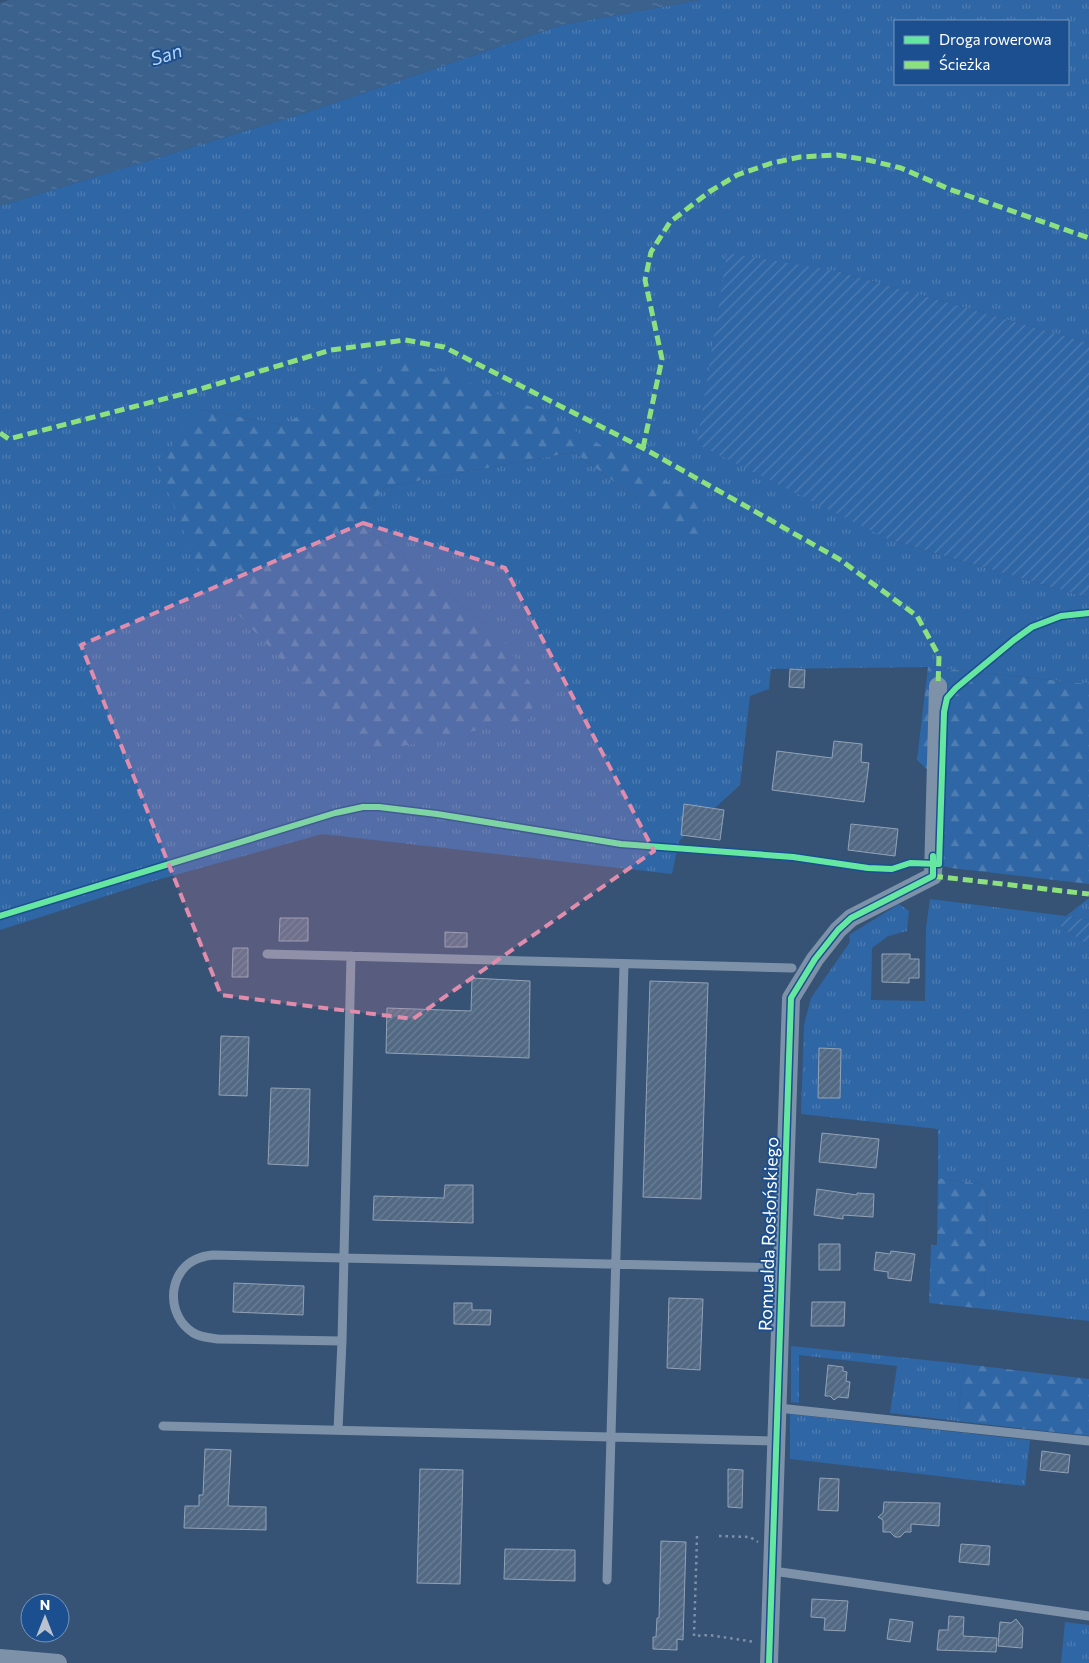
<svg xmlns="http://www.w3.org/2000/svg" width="1089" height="1663" viewBox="0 0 1089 1663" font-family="Commissioner,sans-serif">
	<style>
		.grass { fill: url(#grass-tufts); fill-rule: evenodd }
		.forest { fill: url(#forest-firs) }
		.garden { fill: url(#garden-furrows) }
		.water { fill: url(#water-ripples) }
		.building { fill: url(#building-hatch); stroke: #92a2b6 }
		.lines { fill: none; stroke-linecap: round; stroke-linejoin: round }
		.path { stroke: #7d92a8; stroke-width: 2.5; stroke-dasharray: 2.5 4; stroke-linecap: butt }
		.service { stroke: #7d92a8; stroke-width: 9 }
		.minor { stroke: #7d92a8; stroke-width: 18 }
		.quiet { stroke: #8de07e; stroke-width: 5; stroke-dasharray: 10 5; stroke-linecap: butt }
		.cycleway-casing { stroke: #1b4f8f; stroke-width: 9 }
		.cycleway { stroke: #66e7a1; stroke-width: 6 }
		.marked { fill: #e08cad; fill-opacity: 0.2; stroke: #e08cad; stroke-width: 4; stroke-dasharray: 10 6; stroke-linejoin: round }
		.labels { text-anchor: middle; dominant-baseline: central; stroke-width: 4; stroke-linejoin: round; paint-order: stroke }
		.street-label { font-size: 18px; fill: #fff; stroke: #1b4f8f }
		.water-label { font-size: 19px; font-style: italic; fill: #b5d3f5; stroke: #1b4f8f }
	</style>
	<defs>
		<pattern id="grass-tufts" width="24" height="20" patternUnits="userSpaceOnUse" patternTransform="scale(1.25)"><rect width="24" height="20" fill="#2f66a5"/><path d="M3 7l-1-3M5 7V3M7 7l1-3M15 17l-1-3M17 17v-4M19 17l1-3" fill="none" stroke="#4e7db2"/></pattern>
		<pattern id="forest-firs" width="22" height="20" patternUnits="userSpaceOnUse" patternTransform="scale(1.25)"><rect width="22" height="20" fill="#2f66a5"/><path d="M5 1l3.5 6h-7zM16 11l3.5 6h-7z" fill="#4e7db2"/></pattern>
		<pattern id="garden-furrows" width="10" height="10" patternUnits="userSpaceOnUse" patternTransform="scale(1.25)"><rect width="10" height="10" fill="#2f66a5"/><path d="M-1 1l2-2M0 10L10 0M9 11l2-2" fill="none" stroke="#4e7db2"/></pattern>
		<pattern id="water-ripples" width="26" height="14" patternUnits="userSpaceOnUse" patternTransform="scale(1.25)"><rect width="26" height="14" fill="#3b618d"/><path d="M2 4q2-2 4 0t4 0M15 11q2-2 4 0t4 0" fill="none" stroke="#58799e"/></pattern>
		<pattern id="building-hatch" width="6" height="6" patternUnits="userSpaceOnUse" patternTransform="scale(1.25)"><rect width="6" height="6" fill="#526984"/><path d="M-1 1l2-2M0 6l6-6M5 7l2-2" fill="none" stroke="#6c8096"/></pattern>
	</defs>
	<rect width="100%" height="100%" fill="#365274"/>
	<path class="grass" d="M 700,0 L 1089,0 L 1089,343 L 837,271 L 890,540 L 1089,598 L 1089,684 L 928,667 L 771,669 L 769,689 L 750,696 L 740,785 L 679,841 L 672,874 L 322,834 L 150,882 L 0,930 L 0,206 L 311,111 L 562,25 ZM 895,21 L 1068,21 L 1068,84 L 895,84 ZM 534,408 L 702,546 L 574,452 L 385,487 L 358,522 L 500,636 L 197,409 L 283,425 Z
		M 1089,898 L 1089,920 L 1066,916 L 1059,925 L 1089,946 L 1089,1321 L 985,1309 L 987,1185 L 938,1178 L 938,1129 L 801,1114 L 804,1025 L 811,998 L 850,942 L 849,935 L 899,904 L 909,911 L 907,931 L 888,936 L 872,948 L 871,1000 L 925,1001 L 926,927 L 930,899 L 1066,916 Z
		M 791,1346 L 964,1364 L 957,1421 L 890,1413 L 897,1366 L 799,1355 L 799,1403 L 791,1402 Z
		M 790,1414 L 1030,1440 L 1025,1486 L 790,1459 Z
		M 1065,1622 L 1089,1625 L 1089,1663 L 1061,1663 Z"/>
	<path class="forest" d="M 402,357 L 534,408 L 706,503 L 703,547 L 574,452 L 385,487 L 358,522 L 500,636 L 536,692 L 530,719 L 370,753 L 201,575 L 158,467 L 197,409 L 283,425 Z
		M 928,667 L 1089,684 L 1089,884 L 951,868 L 933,864 L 928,770 L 917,760 Z
		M 938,1178 L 987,1185 L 985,1309 L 929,1303 L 931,1245 L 937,1245 Z
		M 964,1364 L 1089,1379 L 1089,1436 L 957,1421 Z"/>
	<path class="garden" d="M 727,253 L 837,271 L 1089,343 L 1089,598 L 890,540 L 697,444 Z
		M 1066,916 L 1089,920 L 1089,946 L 1059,925 Z"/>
	<path class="water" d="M 9,0 L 700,0 L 562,25 L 311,111 L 0,206 L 0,3 Z"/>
	<path class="building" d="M 790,669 L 805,670 L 804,688 L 789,687 Z
		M 834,741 L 862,744 L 861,762 L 869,763 L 864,802 L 772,790 L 777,751 L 832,758 Z
		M 684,804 L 724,810 L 720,840 L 681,835 Z
		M 851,824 L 898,829 L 895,856 L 848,850 Z
		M 280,918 L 308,918 L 308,941 L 279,941 Z
		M 445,932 L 467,933 L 467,947 L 445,947 Z
		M 233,948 L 248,948 L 248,977 L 232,977 Z
		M 882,954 L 910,954 L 910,959 L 919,959 L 919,978 L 909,978 L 909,983 L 882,982 Z
		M 472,978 L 530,981 L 529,1058 L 386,1053 L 387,1008 L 471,1011 Z
		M 650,981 L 708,983 L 701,1199 L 643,1197 Z
		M 221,1036 L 249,1037 L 247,1096 L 219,1095 Z
		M 819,1048 L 841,1049 L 840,1098 L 818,1098 Z
		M 271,1088 L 310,1089 L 308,1166 L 268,1164 Z
		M 822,1133 L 879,1139 L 876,1168 L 819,1162 Z
		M 445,1185 L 473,1185 L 473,1223 L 373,1220 L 374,1196 L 444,1198 Z
		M 817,1189 L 857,1195 L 857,1193 L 874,1194 L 873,1217 L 843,1215 L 843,1219 L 814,1215 Z
		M 819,1244 L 840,1244 L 840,1270 L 819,1270 Z
		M 891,1251 L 915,1254 L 911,1281 L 888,1278 L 888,1272 L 874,1270 L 876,1252 L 890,1254 Z
		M 234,1283 L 304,1286 L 303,1315 L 233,1312 Z
		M 669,1298 L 703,1299 L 700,1370 L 667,1368 Z
		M 812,1302 L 845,1302 L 844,1326 L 811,1326 Z
		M 454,1303 L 472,1303 L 472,1310 L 491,1310 L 490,1325 L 454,1324 Z
		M 828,1365 L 843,1367 L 843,1371 L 847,1372 L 846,1381 L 850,1382 L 848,1398 L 838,1397 L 834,1400 L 830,1396 L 825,1396 Z
		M 205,1449 L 231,1450 L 228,1506 L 266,1507 L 266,1530 L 184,1528 L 185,1506 L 199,1506 L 199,1495 L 203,1495 Z
		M 1042,1451 L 1070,1455 L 1068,1473 L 1040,1470 Z
		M 420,1469 L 463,1470 L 460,1584 L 417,1583 Z
		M 728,1469 L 743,1470 L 742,1508 L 728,1507 Z
		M 820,1478 L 839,1479 L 838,1511 L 818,1510 Z
		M 884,1502 L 940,1503 L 939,1526 L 911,1524 L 911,1532 L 905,1532 L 900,1537 L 895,1537 L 890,1532 L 883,1532 L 883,1520 L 878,1517 L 883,1513 Z
		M 661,1541 L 686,1542 L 683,1640 L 677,1639 L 677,1650 L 653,1649 L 653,1637 L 656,1637 L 657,1618 L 659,1618 Z
		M 961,1544 L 990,1546 L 989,1565 L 959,1562 Z
		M 505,1549 L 575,1550 L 575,1581 L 504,1579 Z
		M 812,1599 L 848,1601 L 845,1631 L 824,1630 L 825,1618 L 811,1617 Z
		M 949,1616 L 964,1617 L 963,1636 L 997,1638 L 996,1652 L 937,1650 L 939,1630 L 948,1630 Z
		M 890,1619 L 913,1622 L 910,1642 L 887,1639 Z
		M 1016,1619 L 1023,1628 L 1022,1648 L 998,1646 L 1000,1622 L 1011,1623 Z"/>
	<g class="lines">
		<path class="path" d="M 697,1536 L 694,1636 L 709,1635 L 755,1642
			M 719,1536 L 750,1537 L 758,1542"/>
		<path class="service" d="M 267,954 L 792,968
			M 342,1341 L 218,1339 C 209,1338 199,1337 192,1332 C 168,1316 167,1278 191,1262 C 198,1257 205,1256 213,1255 L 782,1268
			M 778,1408 L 1089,1441
			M 163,1426 L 776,1441
			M 338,1430 L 342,1341 L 351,956
			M 773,1571 L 1089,1616
			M 607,1580 L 624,964"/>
		<path class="minor" d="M 0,1658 L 58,1663
			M 769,1663 L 791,998 L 815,959 L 838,930 L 851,918 L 933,876 L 938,686"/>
		<path class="quiet" d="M 0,433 L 9,439 L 187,393 L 331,350 L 405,340 L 444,347 L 643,448 L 839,559 L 917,616 L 939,656 L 938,686
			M 643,448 L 662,359 L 645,280 L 651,252 L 670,222 L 709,192 L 737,175 L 772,163 L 800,157 L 837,155 L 868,160 L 901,168 L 949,189 L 1089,238
			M 933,876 L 1089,894"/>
		<defs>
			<path id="cycleway" d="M 0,916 L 335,813 L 363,807 L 379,807 L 437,814 L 621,844 L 793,857 L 868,868 L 892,869 L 910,863 L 939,864 L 944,712 L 947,698 L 956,688 L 1014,640 L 1032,627 L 1061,616 L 1089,613
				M 769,1663 L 791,998 L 815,959 L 838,930 L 851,918 L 933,876 L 933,856"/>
		</defs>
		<use href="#cycleway" class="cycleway-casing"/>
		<use href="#cycleway" class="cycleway"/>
	</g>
	<path class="marked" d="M 363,523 L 505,568 L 654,851 L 413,1019 L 221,995 L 81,645 Z"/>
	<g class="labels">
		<g class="street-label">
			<text transform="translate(768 1234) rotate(-88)">Romualda Rosłońskiego</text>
		</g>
		<g class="water-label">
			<text transform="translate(166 54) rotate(-18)">San</text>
		</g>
	</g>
	<rect x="894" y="20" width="175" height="65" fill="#1b4f8f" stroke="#7695bc"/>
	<rect x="904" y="36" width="25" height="8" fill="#66e7a1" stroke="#7695bc"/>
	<text x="939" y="45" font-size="15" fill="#ffffff">Droga rowerowa</text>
	<rect x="904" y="61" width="25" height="8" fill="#8de07e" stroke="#7695bc"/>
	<text x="939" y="70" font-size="15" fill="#ffffff">Ścieżka</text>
	<g transform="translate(45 1618)"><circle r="24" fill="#1b4f8f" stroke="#7695bc"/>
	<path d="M0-4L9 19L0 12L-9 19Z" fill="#b9c2ce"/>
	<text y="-8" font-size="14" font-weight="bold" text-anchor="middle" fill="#ffffff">N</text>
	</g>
</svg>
